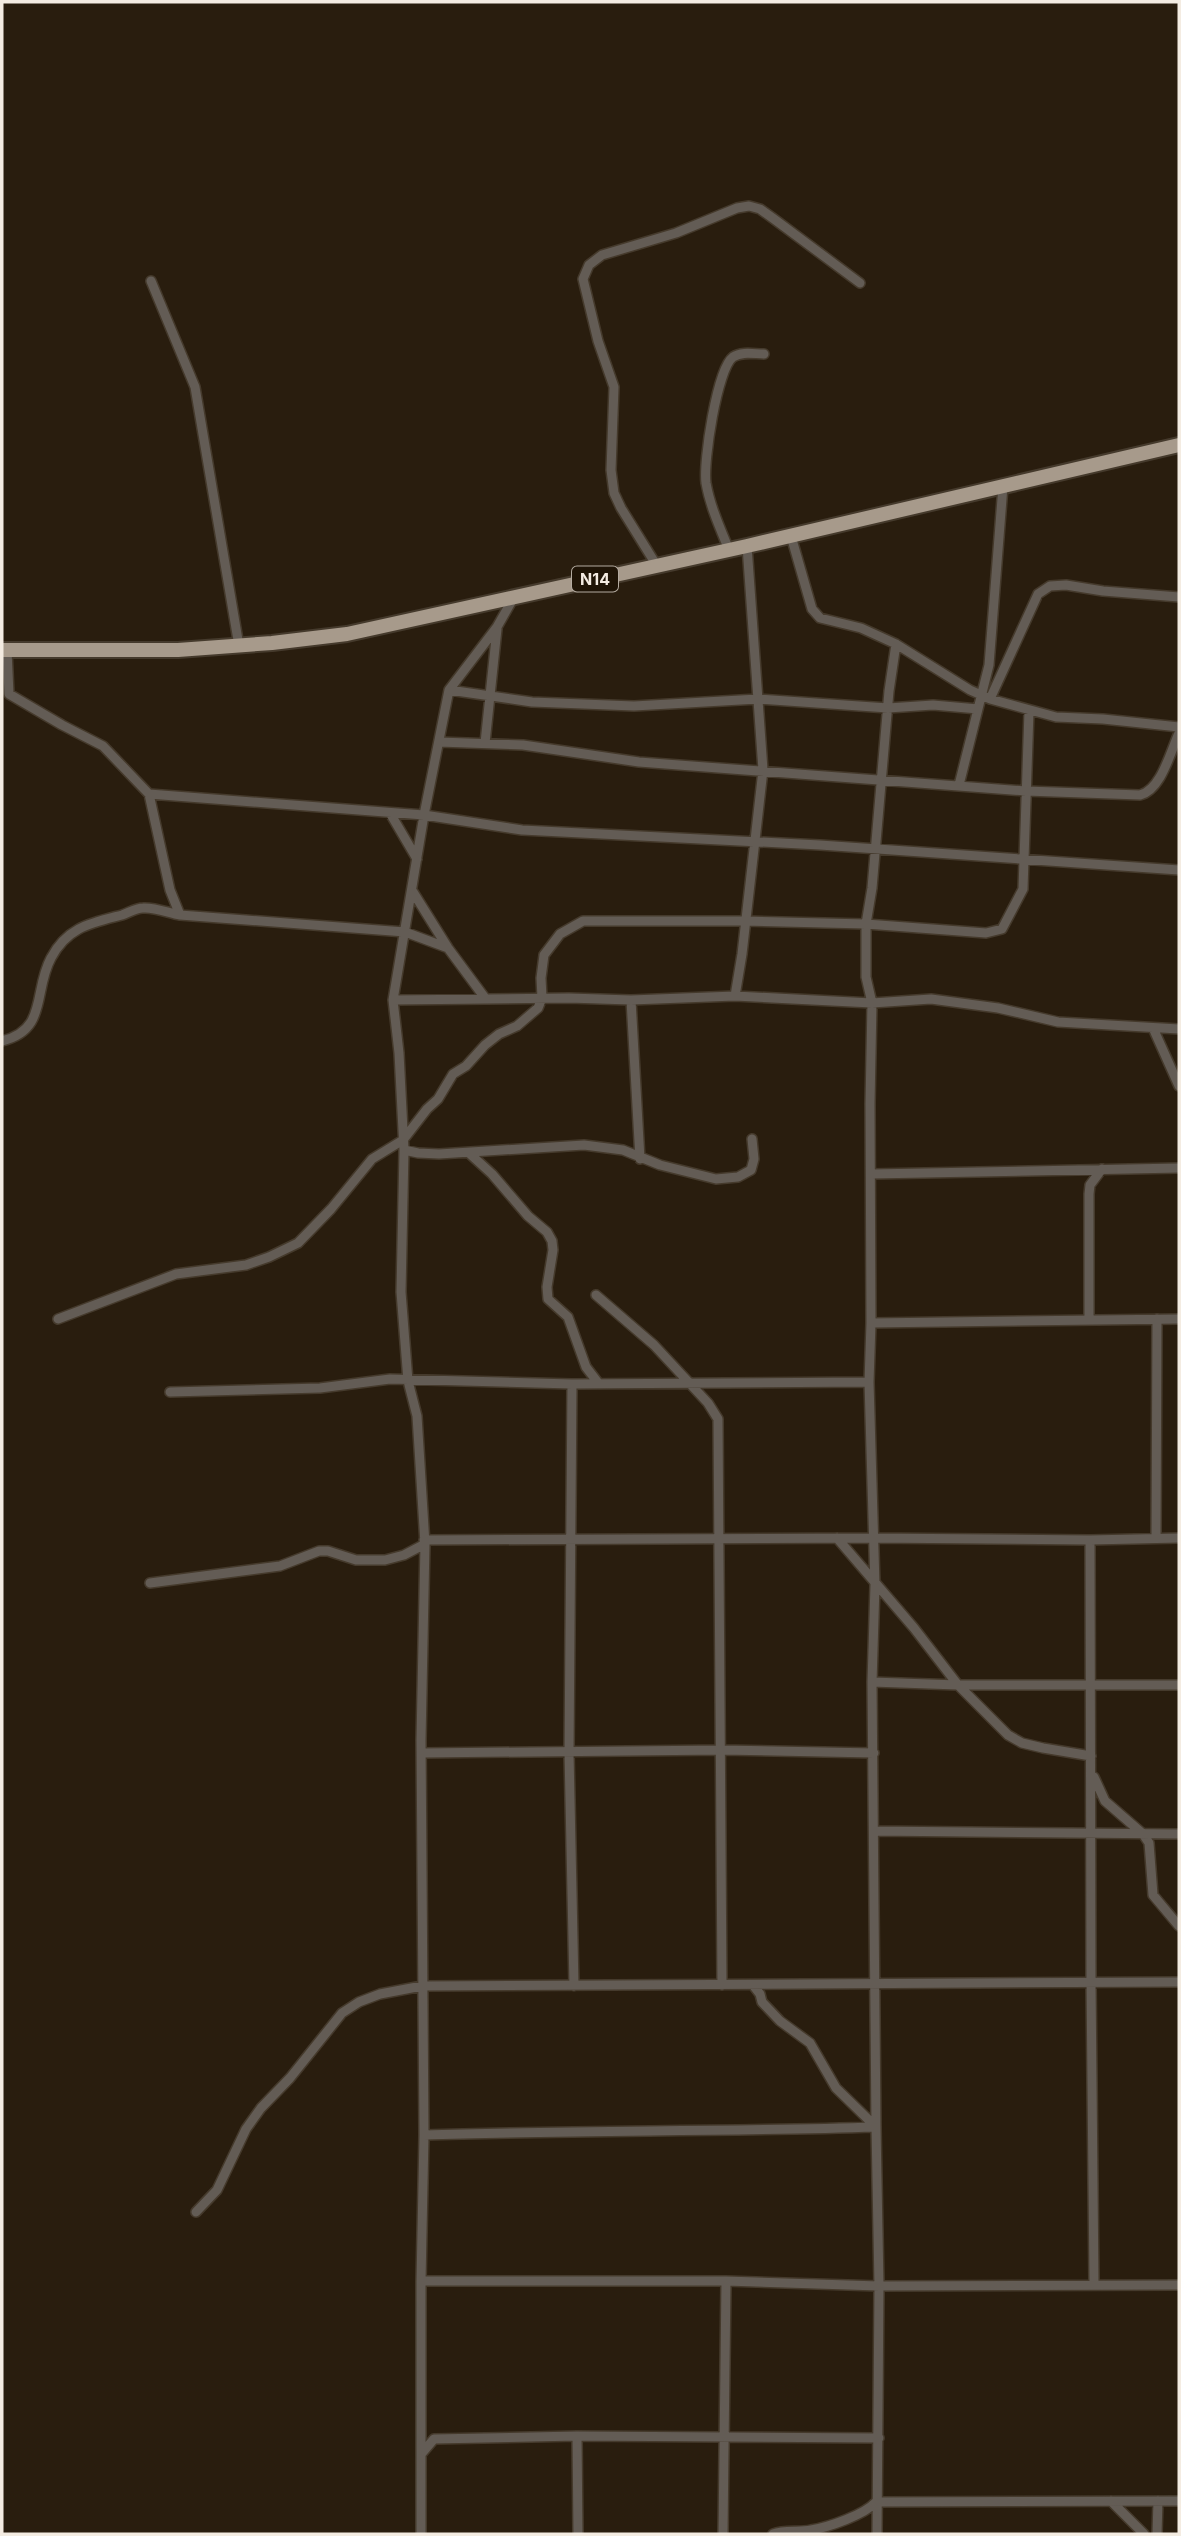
<svg xmlns="http://www.w3.org/2000/svg" width="1181" height="2536" viewBox="0 0 1181 2536" font-family="Inter,sans-serif">
	<style>
		.lines { fill: none; stroke-linecap: round; stroke-linejoin: round }
		.minor-casing { stroke: #453a2c; stroke-width: 12 }
		.primary-casing { stroke: #453a2c; stroke-width: 18 }
		.minor { stroke: #635c55; stroke-width: 9 }
		.primary { stroke: #a79a8b; stroke-width: 14 }
		.labels { text-anchor: middle; dominant-baseline: central; stroke-width: 5; stroke-linejoin: round; paint-order: stroke }
		.shield { fill: #1f1406; stroke: #b4aba0; stroke-width: 2 }
		.shield-label { font-size: 16px; font-weight: bold; fill: #f4ece2 }
	</style>
	<rect width="100%" height="100%" fill="#291d0e"/>
	<g class="lines">
		<defs>
			<path id="minor" d="M 151,281 L 195,387 L 239,646
				M 791,536 L 812,609 L 820,618 L 861,628 L 896,644 L 970,690 L 990,699 L 1056,717 L 1103,719 L 1179,727
				M 729,550 C 720,528 710,506 706,483 C 703,462 717,369 733,357 C 742,351 754,354 764,354
				M 657,566 L 621,508 L 614,493 L 611,470 L 614,387 L 598,341 L 583,279 L 589,265 L 602,255 L 676,233 L 737,208 L 749,206 L 760,209 L 774,219 L 860,283
				M 449,690 L 532,702 L 634,706 L 758,699 L 888,708 L 933,705 L 978,709
				M 990,699 L 1038,594 L 1050,586 L 1066,585 L 1103,591 L 1179,597
				M 439,742 L 523,745 L 639,762 L 1026,791 L 1140,795 C 1161,790 1170,753 1179,733
				M 485,743 L 497,629
				M 959,785 L 989,665 L 1003,486
				M 149,794 L 424,815 L 522,830 L 820,845 L 1179,870
				M 390,813 L 417,859
				M 413,892 L 448,948 L 485,998
				M 180,915 L 405,932 L 448,948
				M 735,996 L 742,954 L 763,770 L 747,546
				M 393,1000 L 569,998 L 631,1000 L 735,996 L 872,1003 L 931,999 L 998,1008 L 1058,1022 L 1179,1029
				M 631,1000 L 640,1159
				M 1153,1028 L 1179,1086
				M 2,1041 C 48,1030 33,991 51,958 C 67,927 91,923 122,915 C 128,913 136,908 143,908 C 154,907 169,913 180,915 L 170,890 L 149,794 L 103,746 L 62,725 L 9,694 L 7,650
				M 404,1150 L 418,1153 L 439,1154 L 584,1145 L 623,1150 L 660,1165 L 716,1179 L 738,1177 L 751,1170 L 754,1159 L 752,1139
				M 469,1153 L 492,1174 L 528,1216 L 547,1232 L 552,1241 L 553,1250 L 547,1287 L 548,1299 L 568,1317 L 586,1367 L 599,1384
				M 871,1174 L 1179,1168
				M 596,1295 L 654,1345 L 708,1403 L 718,1419 L 722,1985
				M 58,1319 L 176,1274 L 246,1265 L 269,1257 L 298,1243 L 331,1209 L 372,1159 L 403,1140 L 427,1109 L 438,1099 L 453,1074 L 466,1066 L 485,1045 L 499,1034 L 517,1026 L 538,1008 L 542,998 L 541,978 L 544,955 L 560,934 L 583,921 L 745,921 L 866,924 L 986,933 L 1002,929 L 1023,889 L 1029,711
				M 1089,1320 L 1089,1194 L 1090,1185 L 1102,1169
				M 871,1323 L 1179,1319
				M 572,1384 L 569,1753 L 574,1986
				M 170,1392 L 320,1388 L 390,1379 L 572,1384 L 869,1382
				M 1156,1537 L 1157,1319
				M 837,1538 L 914,1628 L 958,1685 L 1008,1735 L 1022,1743 L 1043,1748 L 1091,1756
				M 424,1540 L 872,1538 L 1090,1540 L 1179,1538
				M 1090,1540 L 1091,1982 L 1094,2284
				M 150,1583 L 280,1566 L 319,1551 L 328,1551 L 356,1560 L 385,1560 L 404,1555 L 425,1544
				M 872,1682 L 958,1685 L 1179,1685
				M 422,1753 L 722,1750 L 874,1753
				M 1094,1777 L 1105,1801 L 1143,1834 L 1149,1843 L 1153,1895 L 1179,1926
				M 874,1831 L 1179,1834
				M 424,2135 C 574,2130 725,2132 876,2127 L 836,2088 L 810,2043 L 780,2021 L 762,2002 L 760,1994 L 753,1985
				M 196,2212 L 217,2190 L 246,2129 L 261,2108 L 290,2078 L 342,2013 L 359,2002 L 380,1994 L 422,1986 L 1179,1982
				M 421,2281 L 726,2281 L 879,2286 L 1179,2285
				M 577,2436 L 578,2534
				M 422,2453 L 434,2439 L 577,2436 L 879,2438
				M 1111,2501 L 1144,2534
				M 421,2534 L 421,2281 L 424,2135 L 421,1740 L 425,1544 L 417,1416 L 408,1381 L 401,1292 L 404,1150 L 399,1053 L 393,1000 L 424,815 L 449,690 L 497,627 L 514,597
				M 723,2534 L 726,2281
				M 773,2534 C 786,2529 798,2533 811,2530 C 829,2527 864,2515 876,2502 L 1179,2501
				M 877,2534 L 879,2286 L 876,2127 L 872,1682 L 875,1585 L 869,1382 L 871,1323 L 870,1104 L 872,1003 L 866,977 L 866,924 L 872,888 L 889,691 L 896,644
				M 1157,2534 L 1158,2501"/>
			<path id="primary" d="M 2,650 L 178,650 L 272,643 L 347,634 L 747,546 L 1179,445"/>
		</defs>
		<use href="#minor" class="minor-casing"/>
		<use href="#primary" class="primary-casing"/>
		<use href="#minor" class="minor"/>
		<use href="#primary" class="primary"/>
	</g>
	<g class="labels">
		<rect class="shield" x="572" y="566.5" width="46" height="25" rx="5"/>
		<g class="shield-label">
			<text x="595" y="579">N14</text>
		</g>
	</g>
	<rect width="1181" height="2536" fill="none" stroke="#f4ece2" stroke-width="7"/>
</svg>
